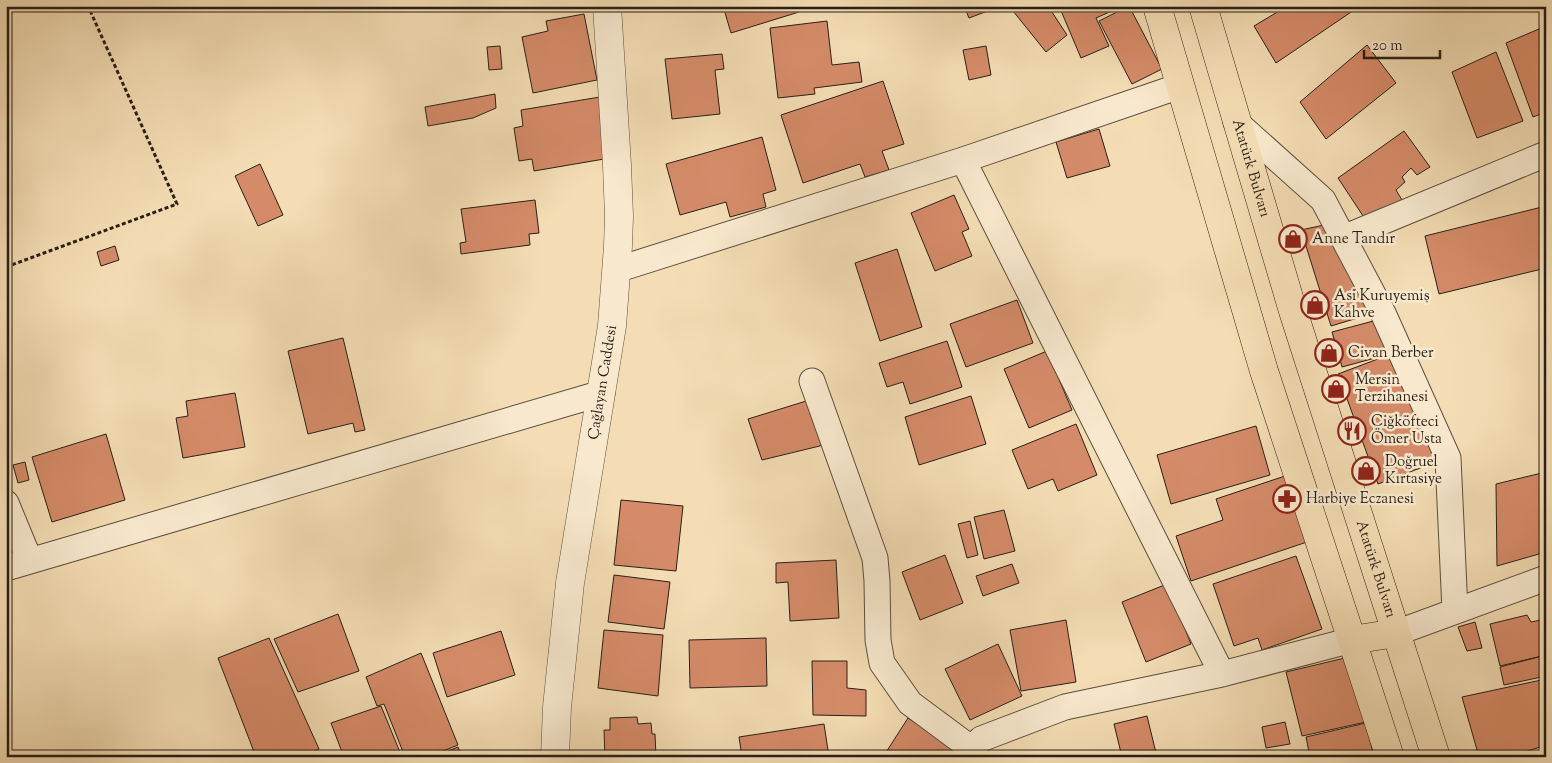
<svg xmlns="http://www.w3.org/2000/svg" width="1552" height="763" viewBox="0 0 1552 763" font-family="'Sorts Mill Goudy',serif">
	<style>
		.building { fill: #d58b69; stroke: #281f17 }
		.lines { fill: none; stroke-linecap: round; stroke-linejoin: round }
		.minor-casing { stroke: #5b4e3e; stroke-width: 27 }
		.tertiary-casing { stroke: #5b4e3e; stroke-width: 29 }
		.trunk-casing { stroke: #281f17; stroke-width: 29 }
		.path { stroke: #281f17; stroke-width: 3; stroke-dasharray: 4 2.5; stroke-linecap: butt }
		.minor { stroke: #f8e9ce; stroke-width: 25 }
		.tertiary { stroke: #f8e9ce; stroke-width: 28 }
		.trunk { stroke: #f4ddb4; stroke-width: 28 }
		.labels { text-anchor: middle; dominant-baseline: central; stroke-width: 5; stroke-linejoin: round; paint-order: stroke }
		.street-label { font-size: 15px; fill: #281f17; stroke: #f8e9ce }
		.poi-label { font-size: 15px; fill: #281f17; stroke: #f8e9ce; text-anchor: start }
	</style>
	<rect width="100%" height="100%" fill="#f4ddb4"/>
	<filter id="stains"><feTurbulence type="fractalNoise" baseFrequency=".004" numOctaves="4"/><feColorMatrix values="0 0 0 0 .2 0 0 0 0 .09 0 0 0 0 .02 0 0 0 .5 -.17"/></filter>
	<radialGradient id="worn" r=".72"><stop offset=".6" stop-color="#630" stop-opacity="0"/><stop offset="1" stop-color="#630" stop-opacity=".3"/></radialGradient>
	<path class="building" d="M 723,6 L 796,6 L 799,12 L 731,33 Z
		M 964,6 L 1001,6 L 969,18 Z
		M 1009,6 L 1048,6 L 1067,35 L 1046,52 Z
		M 1059,6 L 1123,6 L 1096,18 L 1109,46 L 1081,58 Z
		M 1129,6 L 1162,69 L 1132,84 L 1099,21 Z
		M 1276,6 L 1360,6 L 1276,63 L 1254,26 L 1279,11 Z
		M 584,14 L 597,80 L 533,93 L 522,37 L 548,31 L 546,21 Z
		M 827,21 L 832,65 L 859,62 L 862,82 L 814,88 L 815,94 L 778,98 L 770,28 Z
		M 1546,26 L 1546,112 L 1533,117 L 1506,43 Z
		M 1367,45 L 1396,83 L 1326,139 L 1300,102 Z
		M 500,46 L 502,69 L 489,70 L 487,47 Z
		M 986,46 L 991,75 L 969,80 L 963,50 Z
		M 1496,52 L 1523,121 L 1477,138 L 1452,72 Z
		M 722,54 L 724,69 L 715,70 L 720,114 L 672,119 L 665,59 Z
		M 883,81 L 904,144 L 882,151 L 889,170 L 865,177 L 860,164 L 803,183 L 781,115 Z
		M 495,94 L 496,108 L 473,118 L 428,126 L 425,107 Z
		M 600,97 L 610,158 L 534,171 L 532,159 L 519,161 L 514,128 L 523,126 L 521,110 Z
		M 1099,129 L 1110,166 L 1067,178 L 1056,142 Z
		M 1404,131 L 1430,167 L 1417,175 L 1411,168 L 1402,177 L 1405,182 L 1396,190 L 1402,200 L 1367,222 L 1338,178 Z
		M 762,137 L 776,190 L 763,194 L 766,207 L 730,217 L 726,202 L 680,215 L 666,164 Z
		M 260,164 L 283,215 L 258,226 L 235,176 Z
		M 954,195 L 969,229 L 962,232 L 972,256 L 935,271 L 911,213 Z
		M 535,200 L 539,233 L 529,234 L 530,245 L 461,254 L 460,243 L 466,242 L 461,209 Z
		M 1546,206 L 1546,268 L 1439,294 L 1425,236 Z
		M 1324,225 L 1371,314 L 1331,326 L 1301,230 Z
		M 115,246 L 119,260 L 101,266 L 97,252 Z
		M 897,249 L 922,327 L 880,341 L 855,263 Z
		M 1017,300 L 1033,343 L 966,367 L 950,324 Z
		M 1381,319 L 1390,354 L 1342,367 L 1332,332 Z
		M 343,338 L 365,430 L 355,432 L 353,423 L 308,434 L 288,351 Z
		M 947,341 L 962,387 L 910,404 L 903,382 L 887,387 L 879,363 Z
		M 1047,351 L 1072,410 L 1029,428 L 1004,369 Z
		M 1399,351 L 1439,461 L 1378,484 L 1338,374 Z
		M 235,393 L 245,447 L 183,458 L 176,418 L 188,416 L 186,401 Z
		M 971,396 L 986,444 L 919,465 L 905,417 Z
		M 816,398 L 832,443 L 762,460 L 748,419 Z
		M 1076,424 L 1097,475 L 1058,491 L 1053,479 L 1028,489 L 1012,450 Z
		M 1256,426 L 1270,475 L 1171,504 L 1157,455 Z
		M 106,434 L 125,500 L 52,522 L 32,457 Z
		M 25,462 L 29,480 L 18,483 L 13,465 Z
		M 1546,472 L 1546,552 L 1497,566 L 1496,484 Z
		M 1285,476 L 1307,542 L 1191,581 L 1176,536 L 1223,520 L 1216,499 Z
		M 621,500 L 683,506 L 676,571 L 614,565 Z
		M 1004,510 L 1015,551 L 984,559 L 974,517 Z
		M 970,521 L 978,555 L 967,558 L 958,524 Z
		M 945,555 L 963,603 L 920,620 L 902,572 Z
		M 1296,556 L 1322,629 L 1262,650 L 1258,638 L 1234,646 L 1213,584 Z
		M 836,560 L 839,618 L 790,621 L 788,582 L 776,583 L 776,563 Z
		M 1012,564 L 1019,583 L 983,596 L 976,576 Z
		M 614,575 L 670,582 L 664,629 L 608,622 Z
		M 1167,584 L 1191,644 L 1146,662 L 1122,602 Z
		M 338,614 L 359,671 L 298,692 L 274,639 Z
		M 1527,615 L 1531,622 L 1546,619 L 1546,655 L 1500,666 L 1490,624 Z
		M 1066,620 L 1076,682 L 1021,691 L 1010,630 Z
		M 1475,622 L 1482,648 L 1467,651 L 1458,627 Z
		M 604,630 L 663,635 L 658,696 L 598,688 Z
		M 501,631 L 515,675 L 447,697 L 433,653 Z
		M 269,638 L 319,749 L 303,757 L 256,757 L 218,658 Z
		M 766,638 L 767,686 L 690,688 L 689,640 Z
		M 998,644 L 1022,696 L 970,720 L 945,669 Z
		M 421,653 L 458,745 L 428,757 L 405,757 L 384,704 L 377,706 L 366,677 Z
		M 1546,655 L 1546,676 L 1504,685 L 1500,667 Z
		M 1349,657 L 1366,722 L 1302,736 L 1286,672 Z
		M 812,661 L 847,661 L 847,688 L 866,690 L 866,716 L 813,715 Z
		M 1546,679 L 1546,745 L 1510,757 L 1479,757 L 1462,697 Z
		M 381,706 L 402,757 L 340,757 L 342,752 L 331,723 Z
		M 1147,716 L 1157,757 L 1122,757 L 1114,724 Z
		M 637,717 L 638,724 L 651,723 L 652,734 L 655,734 L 656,757 L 605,757 L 604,730 L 610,730 L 610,718 Z
		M 908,718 L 958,750 L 954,757 L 883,757 Z
		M 1285,722 L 1290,744 L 1266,748 L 1262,727 Z
		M 1366,723 L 1374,757 L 1310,757 L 1306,737 Z
		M 824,724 L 829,757 L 742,757 L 739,737 Z
		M 458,747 L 462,757 L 433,757 Z
		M 1546,752 L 1546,757 L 1530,757 Z"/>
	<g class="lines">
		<defs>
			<path id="minor" d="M 1236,122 L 1323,200 L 1383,313 L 1448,458 L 1455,611
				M 963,160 L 1222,674
				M 1343,238 L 1546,154
				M 616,270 L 963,160 L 1180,86
				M 812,381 L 875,558 L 877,581 L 878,640 L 882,663 L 910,703 L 972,749
				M 6,503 L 30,561
				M 6,568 L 602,393
				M 1396,633 L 1546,578
				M 967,757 L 972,749 L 981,739 L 1065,707 L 1222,674 L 1352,640"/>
			<g id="tertiary">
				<path id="s1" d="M 555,757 L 557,707 L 570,583 L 612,326 L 618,246 L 619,216 L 617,165 L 607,6"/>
			</g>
			<g id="trunk">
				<path d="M 1157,6 L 1264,371 L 1390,757"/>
				<path id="s2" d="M 1203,6 L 1293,311 L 1436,757"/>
				<path d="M 1352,640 L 1396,633"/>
			</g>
		</defs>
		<use href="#minor" class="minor-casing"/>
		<use href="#tertiary" class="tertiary-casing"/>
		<use href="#trunk" class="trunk-casing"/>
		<path class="path" d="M 6,267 L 177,204 L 88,6"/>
		<use href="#minor" class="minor"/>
		<use href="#tertiary" class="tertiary"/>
		<use href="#trunk" class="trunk"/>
	</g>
	<defs>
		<symbol id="shop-ring" viewBox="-11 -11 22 22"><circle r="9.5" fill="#f8e9ce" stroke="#8f2418" stroke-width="1.5"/><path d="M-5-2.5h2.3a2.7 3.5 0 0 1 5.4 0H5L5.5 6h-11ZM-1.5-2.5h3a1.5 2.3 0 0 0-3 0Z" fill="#8f2418"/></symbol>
		<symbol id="restaurant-ring" viewBox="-11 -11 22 22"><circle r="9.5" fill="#f8e9ce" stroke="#8f2418" stroke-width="1.5"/><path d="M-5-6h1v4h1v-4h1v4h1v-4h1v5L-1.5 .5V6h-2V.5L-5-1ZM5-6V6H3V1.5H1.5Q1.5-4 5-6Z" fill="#8f2418"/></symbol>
		<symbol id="pharmacy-ring" viewBox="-11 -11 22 22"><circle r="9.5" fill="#f8e9ce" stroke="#8f2418" stroke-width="1.5"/><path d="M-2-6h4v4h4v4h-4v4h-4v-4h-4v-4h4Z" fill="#8f2418"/></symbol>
	</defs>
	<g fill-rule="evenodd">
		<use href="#shop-ring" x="1277" y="223" width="32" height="32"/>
		<use href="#shop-ring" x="1299" y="289" width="32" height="32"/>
		<use href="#shop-ring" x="1313" y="337" width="32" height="32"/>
		<use href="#shop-ring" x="1320" y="373" width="32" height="32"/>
		<use href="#restaurant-ring" x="1336" y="415" width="32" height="32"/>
		<use href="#shop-ring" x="1350" y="455" width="32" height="32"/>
		<use href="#pharmacy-ring" x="1271" y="483" width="32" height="32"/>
	</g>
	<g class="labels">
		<g class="street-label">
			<text stroke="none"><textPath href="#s2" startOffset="169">Atatürk Bulvarı</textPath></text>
			<text stroke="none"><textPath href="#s1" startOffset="378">Çağlayan Caddesi</textPath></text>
			<text stroke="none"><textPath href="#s2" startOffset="589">Atatürk Bulvarı</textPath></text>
		</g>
		<g class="poi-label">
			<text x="1312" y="239">Anne Tandır</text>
			<text x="1334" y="296">Asi Kuruyemiş<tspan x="1334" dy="17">Kahve</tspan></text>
			<text x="1348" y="353">Civan Berber</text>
			<text x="1355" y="380">Mersin<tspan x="1355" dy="17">Terzihanesi</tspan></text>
			<text x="1371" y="422">Çiğköfteci<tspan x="1371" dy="17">Ömer Usta</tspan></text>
			<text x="1385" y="462">Doğruel<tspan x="1385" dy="17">Kırtasiye</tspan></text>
			<text x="1306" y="499">Harbiye Eczanesi</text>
		</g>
	</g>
	<rect width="1552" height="763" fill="none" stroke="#f4ddb4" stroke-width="25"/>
	<rect x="8" y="8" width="1537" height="748" fill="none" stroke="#281f17" stroke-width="2.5"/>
	<rect x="12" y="12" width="1527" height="738" fill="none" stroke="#281f17"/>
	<path d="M1364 50v8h76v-8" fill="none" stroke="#281f17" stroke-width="2.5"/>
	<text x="1372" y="50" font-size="15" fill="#281f17" stroke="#f8e9ce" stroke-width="4" paint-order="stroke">20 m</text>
	<rect width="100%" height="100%" filter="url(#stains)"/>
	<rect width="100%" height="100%" fill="url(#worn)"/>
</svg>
